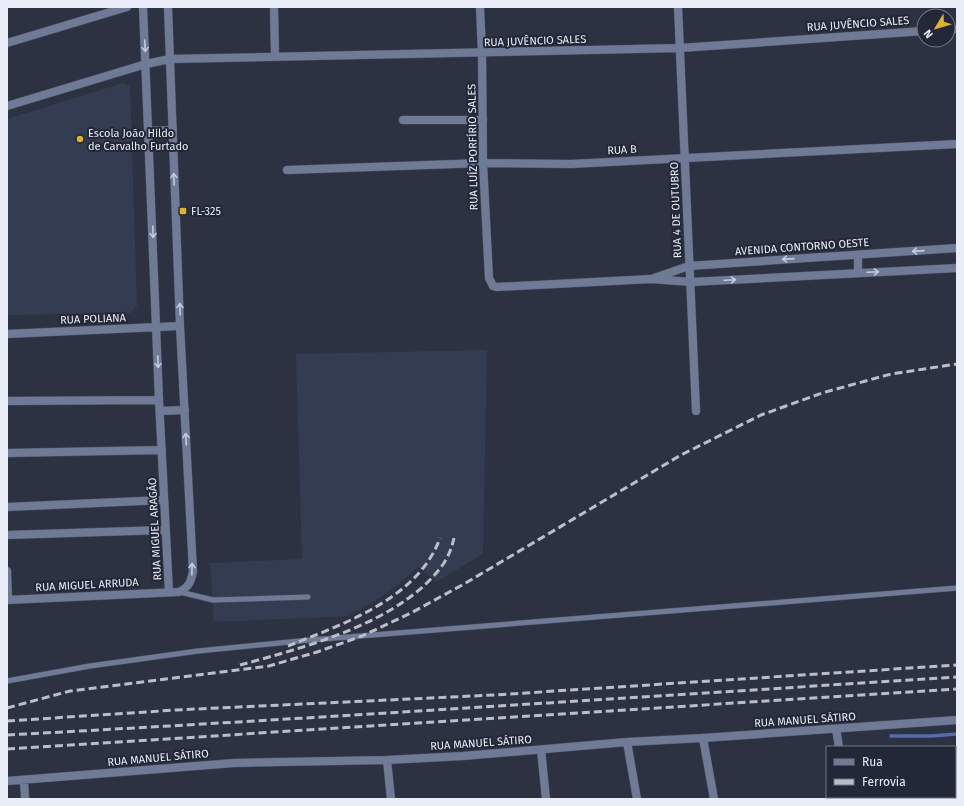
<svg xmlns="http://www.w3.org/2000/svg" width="964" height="806" viewBox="0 0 964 806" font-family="'Fira Sans',sans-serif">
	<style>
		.built { fill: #333c51 }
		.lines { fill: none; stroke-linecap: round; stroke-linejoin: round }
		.stream { stroke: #556cab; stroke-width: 3.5 }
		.lane-casing { stroke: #4a505e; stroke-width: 6 }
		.street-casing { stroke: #4a505e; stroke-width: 9 }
		.lane { stroke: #6f7a97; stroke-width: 5 }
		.street { stroke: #6f7a97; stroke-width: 8 }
		.rail { stroke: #babec9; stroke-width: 3; stroke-dasharray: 8 4; stroke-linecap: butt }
		.oneway { stroke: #c4cada }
		.poi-dot { fill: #deb133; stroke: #222837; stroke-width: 1.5 }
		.labels { text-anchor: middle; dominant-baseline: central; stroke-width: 4; stroke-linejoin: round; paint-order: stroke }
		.street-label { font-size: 11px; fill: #e9edf7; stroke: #222837 }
		.poi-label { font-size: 11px; fill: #e9edf7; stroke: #222837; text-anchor: start }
	</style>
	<rect width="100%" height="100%" fill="#2c3241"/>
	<path class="built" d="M 123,83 L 130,86 L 137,306 L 130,313 L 7,315 L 7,119 Z
		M 487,350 L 483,554 L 436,582 L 418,567 L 399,584 L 378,599 L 349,616 L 214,622 L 210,563 L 302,559 L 296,354 Z"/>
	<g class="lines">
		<path class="stream" d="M 891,736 L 931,736 L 957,734"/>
		<defs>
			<path id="lane" d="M 180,592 L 213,600 L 308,597
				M 7,681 L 90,666 L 198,651 L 310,640 L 957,588"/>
			<path id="street" d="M 143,7 L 159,400 L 169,592
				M 274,7 L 275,56
				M 480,7 L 482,53 L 483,163 L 489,278 L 493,286 L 497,287 L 651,279 L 691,282 L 957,268
				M 678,7 L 696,411
				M 948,29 L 957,29
				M 7,43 L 127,7
				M 7,106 L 146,64 L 170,59 L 680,48 L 924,31
				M 403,120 L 483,120
				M 149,131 L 173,130
				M 287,170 L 483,163 L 571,164 L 957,144
				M 858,255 L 858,273
				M 654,278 L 689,266 L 957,248
				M 7,334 L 180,326
				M 7,401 L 159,400
				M 160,411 L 185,410
				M 7,453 L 162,450
				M 7,507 L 164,500
				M 7,535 L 165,530
				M 7,571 L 8,600
				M 7,600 L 179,592 C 189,587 191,582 193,571 L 180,326 L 168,7
				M 836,729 L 839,747
				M 703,738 L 714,799
				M 627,742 L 637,799
				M 541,750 L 546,799
				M 387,760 L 391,799
				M 24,780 L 25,799
				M 7,781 L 234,763 L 387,760 L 463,756 L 627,742 L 703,738 L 957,720
				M 848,797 L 848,799"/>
		</defs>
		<use href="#lane" class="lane-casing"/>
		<use href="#street" class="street-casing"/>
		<use href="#lane" class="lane"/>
		<use href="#street" class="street"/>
		<path class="rail" d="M 288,646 C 343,624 418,599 440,538
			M 240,665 C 306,647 403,622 444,563 C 449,555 452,547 454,538
			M 7,708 L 70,691 L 269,666 L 317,652 L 362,636 L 411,613 L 464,584 L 681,455 L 761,415 L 822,393 L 891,374 L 957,364
			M 7,721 L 176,710 L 494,695 L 957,665
			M 7,735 C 324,718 640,697 957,677
			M 7,749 L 957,689"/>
	</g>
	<defs><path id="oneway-shaft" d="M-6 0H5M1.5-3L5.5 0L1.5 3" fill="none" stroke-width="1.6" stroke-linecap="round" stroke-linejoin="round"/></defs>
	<g class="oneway">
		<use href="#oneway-shaft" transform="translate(145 46) rotate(87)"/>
		<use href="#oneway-shaft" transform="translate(174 179) rotate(-92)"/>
		<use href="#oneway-shaft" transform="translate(153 232) rotate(88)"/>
		<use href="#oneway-shaft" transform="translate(918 251) rotate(176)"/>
		<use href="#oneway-shaft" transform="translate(788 259) rotate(176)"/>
		<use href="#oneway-shaft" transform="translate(873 272) rotate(-3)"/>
		<use href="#oneway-shaft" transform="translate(730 280) rotate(-3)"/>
		<use href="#oneway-shaft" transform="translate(180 309) rotate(-92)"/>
		<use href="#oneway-shaft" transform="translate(158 362) rotate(88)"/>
		<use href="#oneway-shaft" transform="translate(186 439) rotate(-93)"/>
		<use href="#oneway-shaft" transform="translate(192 569) rotate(-89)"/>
	</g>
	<g class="poi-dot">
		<circle cx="80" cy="139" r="4"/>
		<rect x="179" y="207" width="8" height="8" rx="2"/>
	</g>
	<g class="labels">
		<g class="street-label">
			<text transform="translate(858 24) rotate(-4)">RUA JUVÊNCIO SALES</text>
			<text transform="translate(535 41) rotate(-2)">RUA JUVÊNCIO SALES</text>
			<text transform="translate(473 147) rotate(-91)">RUA LUÍZ PORFÍRIO SALES</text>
			<text transform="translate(622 150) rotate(-3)">RUA B</text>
			<text transform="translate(676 210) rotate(-92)">RUA 4 DE OUTUBRO</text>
			<text transform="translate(802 247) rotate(-4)">AVENIDA CONTORNO OESTE</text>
			<text transform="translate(93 319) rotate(-2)">RUA POLIANA</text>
			<text transform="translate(155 529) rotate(-93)">RUA MIGUEL ARAGÃO</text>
			<text transform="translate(87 585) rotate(-3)">RUA MIGUEL ARRUDA</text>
			<text transform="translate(805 720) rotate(-4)">RUA MANUEL SÁTIRO</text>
			<text transform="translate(481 743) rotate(-4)">RUA MANUEL SÁTIRO</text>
			<text transform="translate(158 758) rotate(-5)">RUA MANUEL SÁTIRO</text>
		</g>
		<g class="poi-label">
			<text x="88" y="133">Escola João Hildo<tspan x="88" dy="13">de Carvalho Furtado</tspan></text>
			<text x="191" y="211">FL-325</text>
		</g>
	</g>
	<rect width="964" height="806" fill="none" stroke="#e9edf7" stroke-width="16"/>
	<rect x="826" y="746" width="130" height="52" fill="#222837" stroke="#727784"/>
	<rect x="834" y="759" width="20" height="6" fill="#6f7a97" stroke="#727784"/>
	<text x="862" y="766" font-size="12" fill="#e9edf7">Rua</text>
	<rect x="834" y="779" width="20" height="6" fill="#babec9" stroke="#727784"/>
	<text x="862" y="786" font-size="12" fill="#e9edf7">Ferrovia</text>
	<g transform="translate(936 28) rotate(232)"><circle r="19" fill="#222837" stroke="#727784"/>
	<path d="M0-3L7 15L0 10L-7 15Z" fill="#deb133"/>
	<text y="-6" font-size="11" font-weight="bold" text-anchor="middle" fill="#e9edf7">N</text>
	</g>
</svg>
